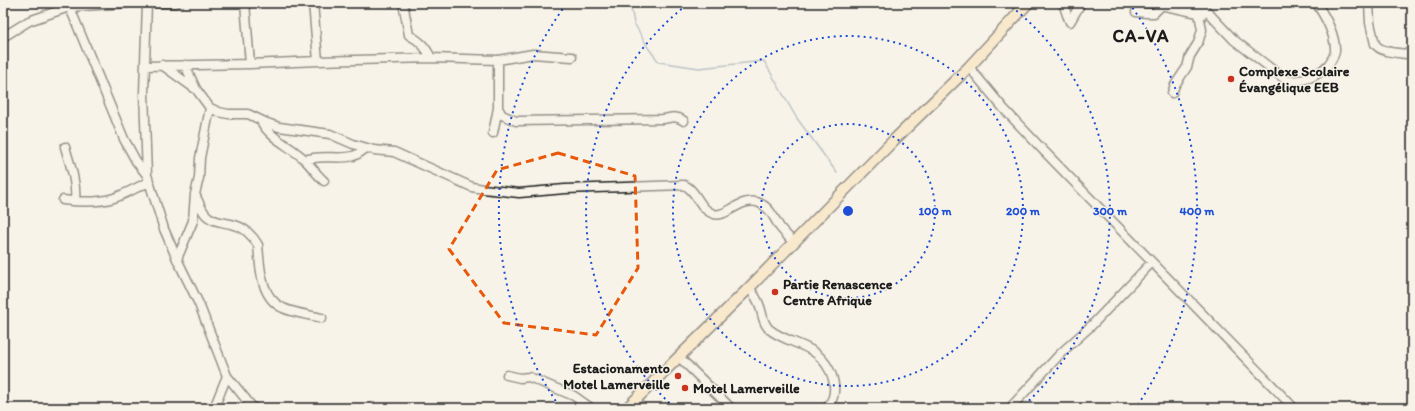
<svg xmlns="http://www.w3.org/2000/svg" width="1415" height="411" viewBox="0 0 1415 411" font-family="Itim,sans-serif">
	<style>
		.lines { fill: none; stroke-linecap: round; stroke-linejoin: round }
		.stream { stroke: #748a9f; stroke-width: 1.5 }
		.minor-casing { stroke: #1c1c1c; stroke-width: 11 }
		.major-casing { stroke: #1c1c1c; stroke-width: 13 }
		.minor { stroke: #f7f3e8; stroke-width: 8 }
		.major { stroke: #faddab; stroke-width: 10 }
		.marked { fill: none; stroke: #e8590c; stroke-width: 3; stroke-dasharray: 8 5; stroke-linejoin: round }
		.ring { fill: none; stroke: #1d4ed8; stroke-width: 2; stroke-dasharray: 2 4 }
		.poi-dot { fill: #c8321e; stroke: #f7f3e8; stroke-width: 1.5 }
		.labels { text-anchor: middle; dominant-baseline: central; stroke-width: 3; stroke-linejoin: round; paint-order: stroke }
		.poi-label { font-size: 14px; font-weight: bold; fill: #1c1c1c; stroke: #f7f3e8; text-anchor: start }
		.district-label { font-size: 18px; font-weight: bold; letter-spacing: 1px; fill: #1c1c1c; stroke: #f7f3e8 }
		.centre { fill: #1d4ed8; stroke: #f7f3e8; stroke-width: 2 }
		.ring-label { font-size: 12px; text-anchor: middle; font-weight: bold; fill: #1d4ed8; stroke: #f7f3e8; stroke-width: 3; stroke-linejoin: round; paint-order: stroke }
	</style>
	<rect width="100%" height="100%" fill="#f7f3e8"/>
	<filter id="ink" filterUnits="userSpaceOnUse"><feTurbulence type="fractalNoise" baseFrequency=".025" numOctaves="2"/><feDisplacementMap in="SourceGraphic" scale="8" xChannelSelector="R" yChannelSelector="G"/><feConvolveMatrix kernelMatrix="1 2 1 2 8 2 1 2 1" color-interpolation-filters="sRGB"/></filter>
	<g filter="url(#ink)">
		<g class="lines">
			<path class="stream" d="M 630,3 L 634,23 L 649,49 L 659,62 L 699,68 L 764,61 L 796,117 L 837,173"/>
			<defs>
				<path id="minor" d="M 68,3 L 124,139 L 136,161 L 147,175
					M 147,3 L 144,93 L 147,175 L 164,229 L 177,259 L 199,304 L 227,376 L 253,408
					M 155,3 L 176,3
					M 245,3 L 250,64
					M 313,3 L 318,61
					M 403,3 L 409,35 C 420,41 426,47 431,58
					M 1063,3 L 1067,15 L 1070,22 L 1081,3
					M 1151,3 L 1203,14
					M 1199,3 L 1234,40 L 1286,80 C 1304,82 1315,78 1328,65 C 1331,61 1336,54 1335,48 C 1334,32 1325,16 1316,3
					M 1369,3 L 1370,23 L 1375,44 C 1382,54 1401,52 1412,55
					M 1136,12 L 1147,13 L 1154,13 L 1163,4
					M 3,37 L 29,21 L 69,7 L 129,3
					M 162,65 L 194,88
					M 185,65 L 196,89 L 210,108 L 219,112 L 228,114 L 248,114 L 267,123 L 279,127 L 330,134 L 353,144 L 374,150 L 394,152 L 472,187 L 483,189 L 519,193 L 565,189 L 684,185 C 697,190 699,210 714,214 C 726,218 739,198 757,202 C 769,206 773,216 779,226 C 783,232 789,237 793,242
					M 145,66 L 250,64 L 318,61 L 431,58 L 498,60 L 533,54 L 572,57
					M 969,67 L 1004,109 L 1041,148 L 1294,408
					M 1172,93 L 1175,85 L 1187,67 L 1190,56 L 1198,43 L 1202,30 L 1197,3
					M 498,108 L 502,115 L 516,121 L 663,119 C 670,118 677,115 684,121
					M 261,121 C 270,139 291,146 305,160 C 312,167 317,175 324,181
					M 493,133 L 498,108 L 498,60
					M 65,147 C 70,164 77,183 75,201
					M 305,160 C 321,154 337,160 353,156 C 358,155 362,151 366,148
					M 195,194 C 199,202 202,214 210,218 C 217,223 226,222 234,225 C 244,227 253,236 258,245 C 260,266 260,298 283,308 C 293,313 310,315 322,318
					M 63,200 C 79,202 98,203 114,198 C 126,194 137,187 149,182
					M 177,259 L 193,221 L 195,194 L 199,178 L 200,158 L 210,108
					M 749,288 C 754,294 758,300 760,307 C 763,315 762,322 769,329 C 781,339 797,342 811,350 C 826,359 838,379 833,397 C 832,401 829,404 827,408
					M 680,358 L 731,408
					M 507,375 L 520,378 L 529,377 L 574,396 L 591,408
					M 214,408 L 227,376
					M 1010,408 L 1061,353 L 1092,325 L 1152,262"/>
				<path id="major" d="M 627,408 L 749,288 L 895,139 L 969,67 L 1028,3"/>
			</defs>
			<use href="#minor" class="minor-casing"/>
			<use href="#major" class="major-casing"/>
			<use href="#minor" class="minor"/>
			<use href="#major" class="major"/>
		</g>
	</g>
	<path d="M0 0H1415V411H0ZM 558,153 L 635,176 L 638,268 L 596,335 L 504,323 L 449,249 L 497,170 Z" fill="#f7f3e8" fill-opacity=".55" fill-rule="evenodd"/>
	<path class="marked" d="M 558,153 L 635,176 L 638,268 L 596,335 L 504,323 L 449,249 L 497,170 Z"/>
	<g class="ring">
		<circle cx="848" cy="211" r="87"/>
		<circle cx="848" cy="211" r="175"/>
		<path d="M674 407A262 262 0 0 1 689 3M1007 3A262 262 0 0 1 1022 407"/>
		<path d="M559 406A349 349 0 0 1 567 3M1129 3A349 349 0 0 1 1137 406"/>
	</g>
	<g class="poi-dot">
		<circle cx="1231" cy="79" r="4"/>
		<circle cx="775" cy="292" r="4"/>
		<circle cx="678" cy="376" r="4"/>
		<circle cx="685" cy="388" r="4"/>
	</g>
	<g class="labels">
		<g class="poi-label">
			<text x="1239" y="71">Complexe Scolaire<tspan x="1239" dy="16">Évangélique EEB</tspan></text>
			<text x="783" y="284">Partie Renascence<tspan x="783" dy="16">Centre Afrique</tspan></text>
			<text x="670" y="368" text-anchor="end">Estacionamento<tspan x="670" dy="16">Motel Lamerveille</tspan></text>
			<text x="693" y="388">Motel Lamerveille</text>
		</g>
		<g class="district-label">
			<text x="1141" y="36">CA-VA</text>
		</g>
	</g>
	<circle cx="848" cy="211" r="6" class="centre"/>
	<g class="ring-label">
		<text x="935" y="215">100 m</text>
		<text x="1023" y="215">200 m</text>
		<text x="1110" y="215">300 m</text>
		<text x="1197" y="215">400 m</text>
	</g>
	<rect width="1415" height="411" fill="none" stroke="#f7f3e8" stroke-width="16"/>
	<rect x="8" y="8" width="1399" height="395" fill="none" stroke="#1c1c1c" stroke-width="1.5" filter="url(#ink)"/>
</svg>
